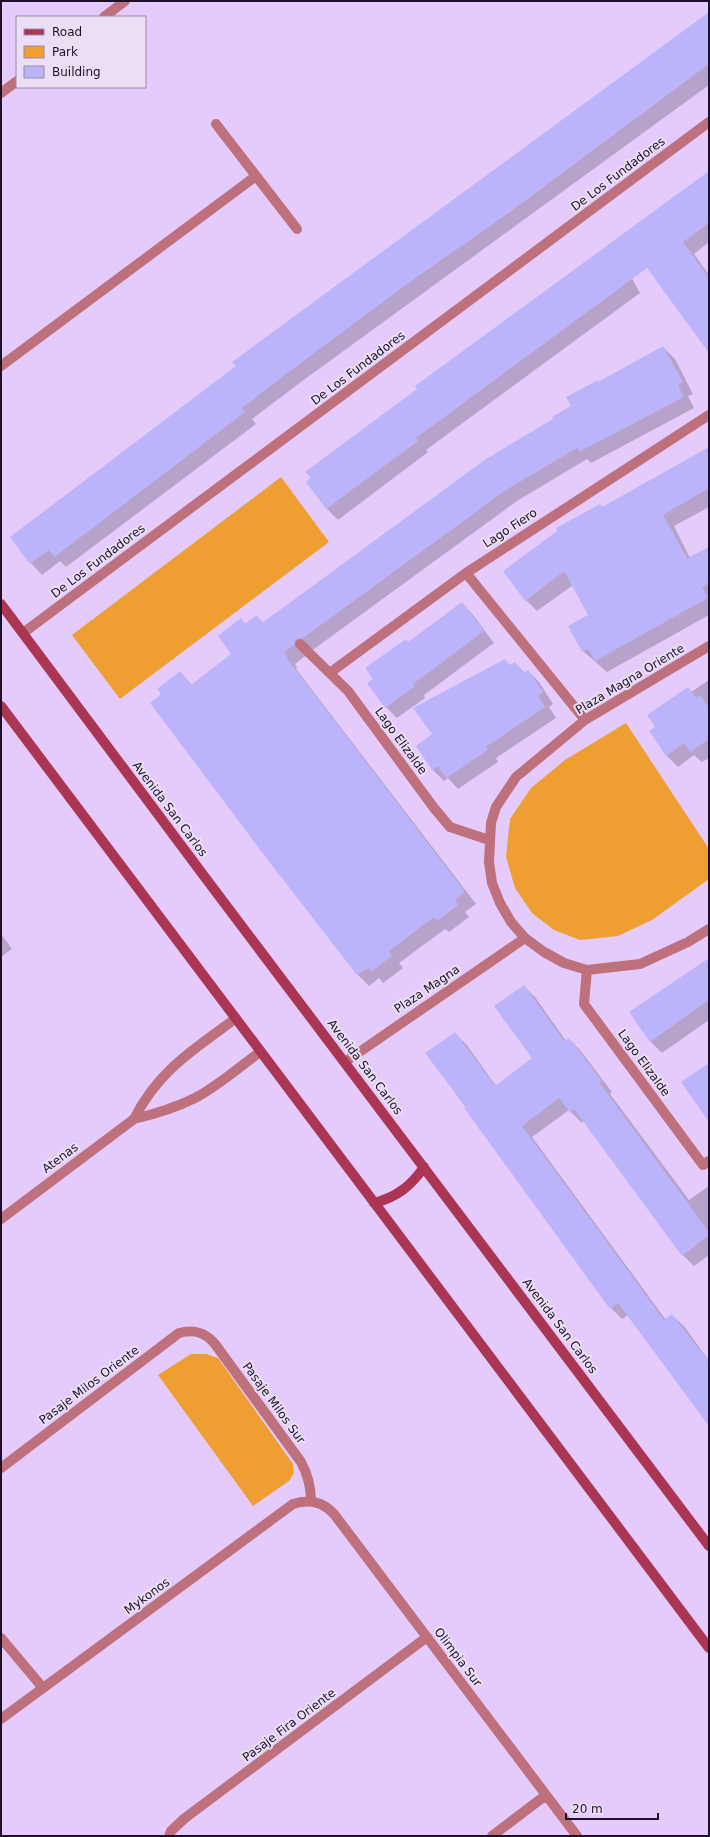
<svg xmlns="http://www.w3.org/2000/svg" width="710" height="1837" viewBox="0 0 710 1837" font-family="'DejaVu Sans',sans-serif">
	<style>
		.green { fill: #ef9f31 }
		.shadow { fill: #0003 }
		.building { fill: #bcb4fa }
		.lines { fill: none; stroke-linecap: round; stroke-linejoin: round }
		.minor { stroke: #bf707d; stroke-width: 10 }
		.secondary { stroke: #aa3653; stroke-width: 10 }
		.labels { text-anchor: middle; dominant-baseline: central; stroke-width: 4; stroke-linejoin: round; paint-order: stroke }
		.street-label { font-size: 12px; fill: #1e1127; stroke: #ebdef7 }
	</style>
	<rect width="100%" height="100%" fill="#e5cbfc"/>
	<path class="green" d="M 281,477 L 329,542 L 120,699 L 72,635 Z
		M 626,723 L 709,849 L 709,879 L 652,920 L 618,936 L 580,940 L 554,930 L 532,913 L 515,888 L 506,857 L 510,819 L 531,788 L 565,760 Z
		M 191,1354 L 206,1354 L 218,1358 L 293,1464 L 294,1473 L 289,1481 L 253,1506 L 158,1375 Z"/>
	<path class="shadow" d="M 709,13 L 709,85 L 301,382 L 252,419 L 256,424 L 66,567 L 60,561 L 42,575 L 31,563 L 11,537 Z
		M 709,172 L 709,242 L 694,254 L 709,275 L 709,339 L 629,230 Z
		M 620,256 L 640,293 L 426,450 L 428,452 L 338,520 L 327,509 L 307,482 Z
		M 663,347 L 675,359 L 693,394 L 688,396 L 694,408 L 591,463 L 587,459 L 517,501 L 314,649 L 307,650 L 305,656 L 295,664 L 297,668 L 296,669 L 476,904 L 465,912 L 469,917 L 449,932 L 445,929 L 399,963 L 403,968 L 383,983 L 379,978 L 369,986 L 358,975 L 151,703 L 163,694 L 180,672 L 192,685 L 233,654 L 241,620 L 246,625 L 257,617 L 263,623 L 555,420 L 573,406 L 599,383 Z
		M 709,448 L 709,507 L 674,526 L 690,558 L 709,548 L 709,615 L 607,672 L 583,651 L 589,616 L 573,585 L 537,611 L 526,600 L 602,508 Z
		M 462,603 L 473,615 L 494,643 L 424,695 L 425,698 L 397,718 L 386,707 L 375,680 L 408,643 Z
		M 515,663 L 525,673 L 528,671 L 539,682 L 553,704 L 549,707 L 556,718 L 496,758 L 498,762 L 458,789 L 448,778 L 444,781 L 433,770 L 417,746 L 434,735 Z
		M 709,680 L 709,758 L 702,762 L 694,755 L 678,767 L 666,755 L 656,727 L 691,692 Z
		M 1,934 L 12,949 L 1,957 Z
		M 709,959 L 709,1020 L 662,1053 L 650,1041 Z
		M 524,986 L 535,997 L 566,1041 L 569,1039 L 580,1050 L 612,1092 L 610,1094 L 689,1200 L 709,1186 L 709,1255 L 694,1266 L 683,1255 L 584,1121 L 582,1123 L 569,1110 L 532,1137 L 666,1320 L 672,1315 L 684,1326 L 709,1361 L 709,1425 L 628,1315 L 622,1319 L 611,1308 L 427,1054 L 454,1033 L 466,1044 L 496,1086 L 533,1058 Z"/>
	<path class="building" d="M 709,12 L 709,64 L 510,212 L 410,282 L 290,371 L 242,408 L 245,412 L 81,537 L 54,557 L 49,550 L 30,564 L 10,537 L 236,366 L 232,362 Z
		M 709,171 L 709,223 L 683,242 L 709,278 L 709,353 L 647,268 L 416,438 L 418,441 L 326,509 L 306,482 L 311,478 L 305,472 L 417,389 L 415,386 Z
		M 663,346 L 683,382 L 678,385 L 684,397 L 579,452 L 577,448 L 506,490 L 303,638 L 296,639 L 294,645 L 284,652 L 287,656 L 286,657 L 465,892 L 455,900 L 458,905 L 437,921 L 434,917 L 389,951 L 392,956 L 371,972 L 368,968 L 357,975 L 267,859 L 150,703 L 161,694 L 157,689 L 180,671 L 191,685 L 231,654 L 218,636 L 241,618 L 245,624 L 257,615 L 262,623 L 486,459 L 553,419 L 552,417 L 571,406 L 566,397 L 598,380 L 598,382 Z
		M 709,447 L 709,488 L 663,515 L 687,558 L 709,547 L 709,583 L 702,587 L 708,598 L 595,661 L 588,649 L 582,652 L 568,626 L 588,615 L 564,571 L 525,601 L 503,571 L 557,531 L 556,528 L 600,504 L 602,507 Z
		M 462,602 L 484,631 L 413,684 L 415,686 L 385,708 L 367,683 L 373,679 L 365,668 L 406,639 L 408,642 Z
		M 505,659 L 510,665 L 515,662 L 523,673 L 528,670 L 543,692 L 538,696 L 545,707 L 486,747 L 488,750 L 446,778 L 438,766 L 432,770 L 416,746 L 432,734 L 413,708 Z
		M 688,687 L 696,698 L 700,695 L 709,708 L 709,739 L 690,752 L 684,743 L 666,756 L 649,731 L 655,727 L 647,715 Z
		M 709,958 L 709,1000 L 650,1042 L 629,1012 Z
		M 524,985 L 564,1041 L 569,1038 L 601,1080 L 599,1082 L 709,1232 L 709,1235 L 682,1256 L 574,1109 L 570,1113 L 559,1098 L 522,1126 L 664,1320 L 672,1314 L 709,1362 L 709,1426 L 618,1303 L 610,1309 L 464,1108 L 466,1107 L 425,1053 L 455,1032 L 495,1086 L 532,1058 L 494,1006 Z
		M 709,1063 L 709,1122 L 681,1082 Z"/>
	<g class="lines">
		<path class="minor" d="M 104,17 L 125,1
			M 1,93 L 17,81
			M 216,124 L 297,229
			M 1,366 L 256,176
			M 466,573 L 585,720
			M 23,633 L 709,122
			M 300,644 L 348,691 L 434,808 L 450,827 L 489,840
			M 709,646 L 585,720 L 516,777 L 496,807 L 491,823 L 489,862 L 492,883 L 500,903 L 511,922 L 525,938 L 544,952 L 564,963 L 587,970 L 640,964 L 688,942 L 709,929
			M 331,672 L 466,573 L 709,415
			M 587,970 L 584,1004 L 703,1165 L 709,1161
			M 345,1062 L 525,938
			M 134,1119 C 158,1071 193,1050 235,1019
			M 1,1219 L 134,1119 C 155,1114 175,1108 195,1098 C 218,1086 239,1067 260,1052
			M 1,1468 L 179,1333 C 194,1329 205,1332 215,1344 L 301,1462 C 308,1475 311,1486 311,1501
			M 1,1638 L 43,1688
			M 1,1719 L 293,1504 C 309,1499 322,1501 334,1514 L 577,1836
			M 169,1836 L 171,1831 L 185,1818 L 427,1637
			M 492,1836 L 546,1795"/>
		<path class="secondary" d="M 1,604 L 204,876 L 709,1546
			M 1,706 L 709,1648
			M 374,1203 C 397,1197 411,1186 424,1167"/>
	</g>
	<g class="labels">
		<g class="street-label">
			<text transform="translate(618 174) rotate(-37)">De Los Fundadores</text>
			<text transform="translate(358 368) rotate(-37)">De Los Fundadores</text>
			<text transform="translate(510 528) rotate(-33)">Lago Fiero</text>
			<text transform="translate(98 561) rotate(-37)">De Los Fundadores</text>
			<text transform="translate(630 679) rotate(-31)">Plaza Magna Oriente</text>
			<text transform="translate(401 741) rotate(54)">Lago Elizalde</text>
			<text transform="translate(170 809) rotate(53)">Avenida San Carlos</text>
			<text transform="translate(427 989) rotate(-34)">Plaza Magna</text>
			<text transform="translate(644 1063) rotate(54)">Lago Elizalde</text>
			<text transform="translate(365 1067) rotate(53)">Avenida San Carlos</text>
			<text transform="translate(60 1158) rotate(-37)">Atenas</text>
			<text transform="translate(560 1326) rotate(53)">Avenida San Carlos</text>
			<text transform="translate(89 1385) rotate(-37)">Pasaje Milos Oriente</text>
			<text transform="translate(274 1403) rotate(54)">Pasaje Milos Sur</text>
			<text transform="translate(147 1596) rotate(-36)">Mykonos</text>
			<text transform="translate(458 1657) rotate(53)">Olimpia Sur</text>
			<text transform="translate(289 1725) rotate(-37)">Pasaje Fira Oriente</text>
		</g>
	</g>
	<rect width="710" height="1837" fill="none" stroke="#1e1127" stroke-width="4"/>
	<rect x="16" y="16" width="130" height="72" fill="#ebdef7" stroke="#998ca4"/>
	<rect x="24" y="29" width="20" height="6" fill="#aa3653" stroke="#998ca4"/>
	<text x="52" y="36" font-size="12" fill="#1e1127">Road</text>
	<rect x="24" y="46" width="20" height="12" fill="#ef9f31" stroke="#998ca4"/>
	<text x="52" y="56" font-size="12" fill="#1e1127">Park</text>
	<rect x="24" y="66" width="20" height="12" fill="#bcb4fa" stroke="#998ca4"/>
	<text x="52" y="76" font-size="12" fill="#1e1127">Building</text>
	<path d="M566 1813v6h92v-6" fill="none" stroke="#1e1127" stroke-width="2"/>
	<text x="572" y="1813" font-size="12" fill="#1e1127" stroke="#ebdef7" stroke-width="3" paint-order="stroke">20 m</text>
</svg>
